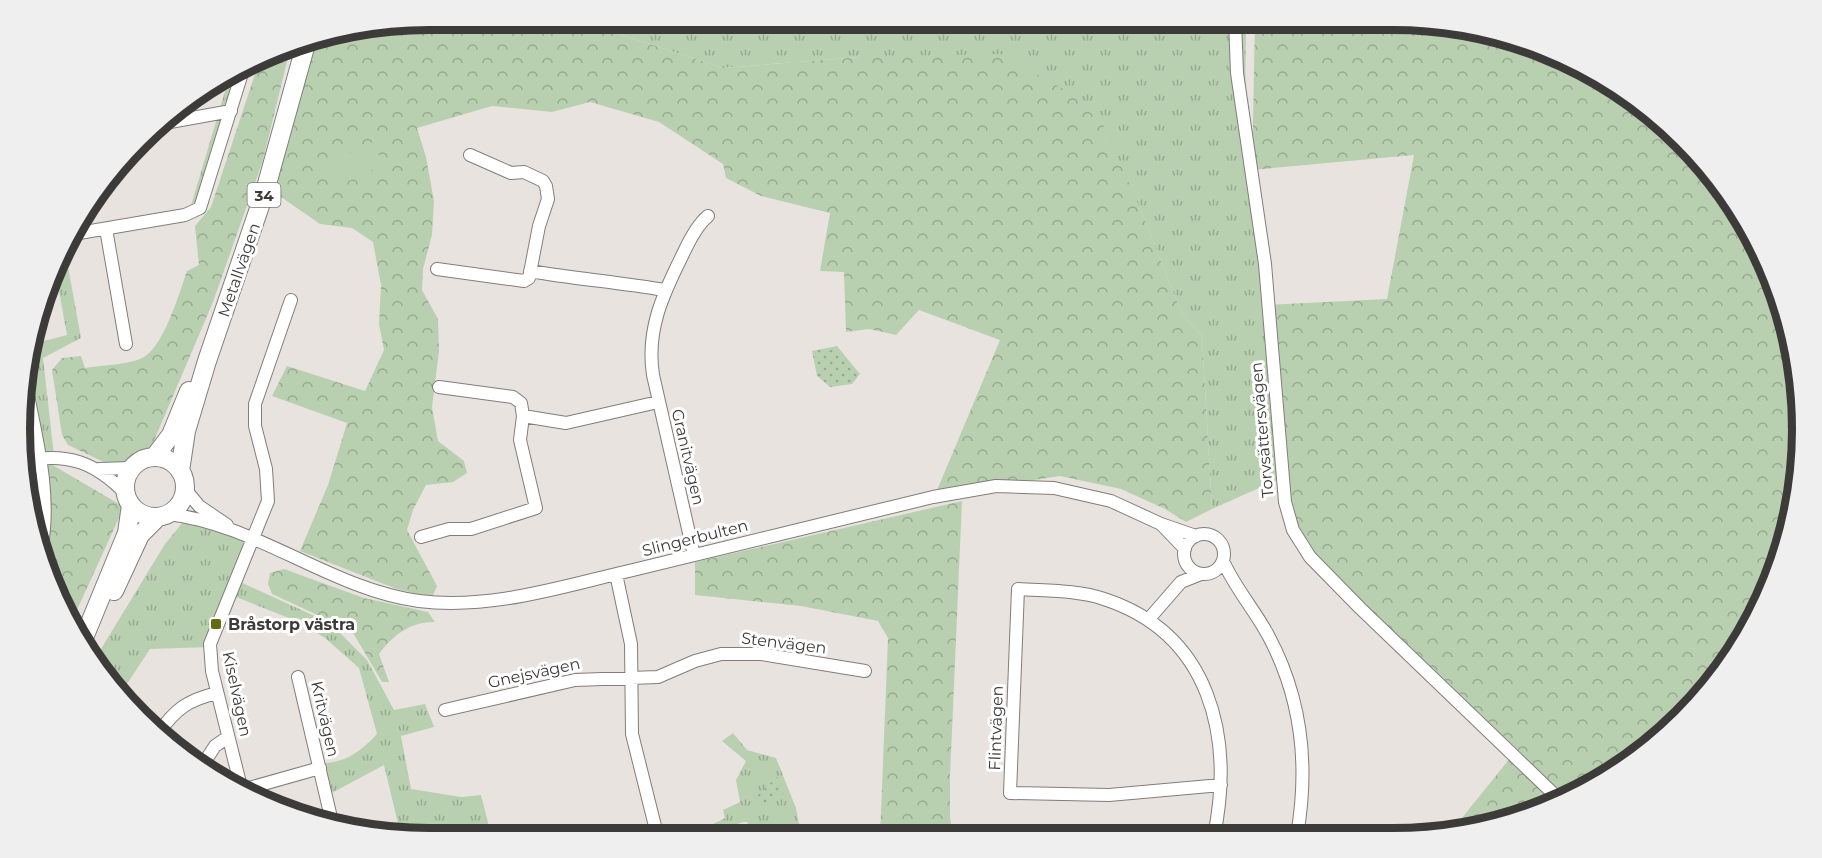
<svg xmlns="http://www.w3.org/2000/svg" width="1822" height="858" viewBox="0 0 1822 858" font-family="Montserrat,sans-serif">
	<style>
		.grass { fill: url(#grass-tufts) }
		.forest { fill: url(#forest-crowns) }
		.park { fill: url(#park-dots) }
		.pitch { fill: #b8d0b0 }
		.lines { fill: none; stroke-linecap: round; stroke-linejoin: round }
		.minor-casing { stroke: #827d7b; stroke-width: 14 }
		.primary-casing { stroke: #827d7b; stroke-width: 20 }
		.minor { stroke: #fff; stroke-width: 12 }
		.primary { stroke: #fff; stroke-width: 18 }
		.poi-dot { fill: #646c12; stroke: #fff; stroke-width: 2 }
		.labels { text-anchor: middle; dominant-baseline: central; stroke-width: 6; stroke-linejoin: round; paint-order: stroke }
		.shield { fill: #fff; stroke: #777675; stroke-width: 1.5 }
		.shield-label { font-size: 15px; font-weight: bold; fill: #3d3b3a }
		.street-label { font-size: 16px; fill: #3d3b3a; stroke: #fff }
		.poi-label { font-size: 16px; font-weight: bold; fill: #3d3b3a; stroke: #fff; text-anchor: start }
		.rim { fill: none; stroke: #3d3b3a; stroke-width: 8 }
	</style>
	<defs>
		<pattern id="grass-tufts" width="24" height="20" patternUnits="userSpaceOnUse" patternTransform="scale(1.5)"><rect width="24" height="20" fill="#b8d0b0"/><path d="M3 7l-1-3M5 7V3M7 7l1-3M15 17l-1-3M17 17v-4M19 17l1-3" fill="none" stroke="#97aa90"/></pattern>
		<pattern id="forest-crowns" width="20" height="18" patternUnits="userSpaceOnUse" patternTransform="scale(1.5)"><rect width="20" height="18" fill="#b8d0b0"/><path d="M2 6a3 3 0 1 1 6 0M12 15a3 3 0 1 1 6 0" fill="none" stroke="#97aa90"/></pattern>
		<pattern id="park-dots" width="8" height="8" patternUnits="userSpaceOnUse" patternTransform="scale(1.5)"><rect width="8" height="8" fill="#b8d0b0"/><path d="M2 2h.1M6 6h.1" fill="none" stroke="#97aa90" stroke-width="1.8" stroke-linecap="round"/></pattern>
	</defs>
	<rect width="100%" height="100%" fill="#e9e3e0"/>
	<path class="grass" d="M 560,20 L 1246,20 L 1245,122 L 1284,477 L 1212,509 L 1202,336 L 1182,314 L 1140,208 L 860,57 L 723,68 L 598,27 Z
		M 249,67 L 205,211 L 187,219 L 229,78 Z
		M 65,250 L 81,338 L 43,358 L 54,456 L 39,457 L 26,382 L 27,349 L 29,345 L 67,335 L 56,274 Z
		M 183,522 L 253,540 L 238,581 L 330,623 L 367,660 L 394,710 L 425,704 L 434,727 L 401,736 L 411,789 L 461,797 L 481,795 L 492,838 L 401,836 L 384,765 L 328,795 L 319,763 C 345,764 361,751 377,734 L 359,668 L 325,638 L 299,622 L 231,595 L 210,647 L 150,649 L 121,693 L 96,657 L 165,544 Z
		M 733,733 L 747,750 L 776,758 L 796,808 L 799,824 L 787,837 L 754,837 L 747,822 L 743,822 L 715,832 L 713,824 L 725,818 L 723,810 L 740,802 L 736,780 L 746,761 L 722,741 Z"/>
	<path class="forest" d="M 429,20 L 560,20 L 598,27 L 723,68 L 860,57 L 1001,54 L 1095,107 L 1140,208 L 1182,314 L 1202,336 L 1212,509 L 1186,522 L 1165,509 L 1121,489 L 1060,476 L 935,495 L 1000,340 L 919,310 L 896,335 L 869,329 L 846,332 L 844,272 L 820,271 L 830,213 L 761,196 L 726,178 L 723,164 L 659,122 L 590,102 L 552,112 L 492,106 L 417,128 L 426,157 L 434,201 L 432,235 L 423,269 L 422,290 L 438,319 L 439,351 L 432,407 L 438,441 L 464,461 L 467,473 L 453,482 L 426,485 L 413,510 L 407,530 L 437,586 L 432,598 L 394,588 L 300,551 L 328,485 L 347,423 L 272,396 L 287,366 L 365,391 L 384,350 L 379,324 L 381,285 L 373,242 L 352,228 L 320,224 L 274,192 L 315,38 Z
		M 1255,20 L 1393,20 L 1473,27 L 1550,51 L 1621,89 L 1683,140 L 1734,202 L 1771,273 L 1795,349 L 1802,429 L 1795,509 L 1771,586 L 1718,678 L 1643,754 L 1550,807 L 1449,834 L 1515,752 L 1381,634 L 1294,533 L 1267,305 L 1387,299 L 1414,155 L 1252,170 Z
		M 291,45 L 263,160 L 213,302 L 150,450 L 134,465 L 110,465 L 68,445 L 62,435 L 52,370 L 62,358 L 81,356 L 85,368 C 102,365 124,365 140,359 C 163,351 179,293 187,271 L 199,265 L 195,226 L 211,207 L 259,62 Z
		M 39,457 L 124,507 L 71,623 C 38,577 41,511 39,457 Z
		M 962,501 L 950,777 L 950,817 L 953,837 L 880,837 L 888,638 L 878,621 L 801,606 L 695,595 L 695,562 Z
		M 284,569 L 364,598 L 428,612 L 435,622 C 410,622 393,635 379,654 L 389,682 L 382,682 L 352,631 L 272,594 L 268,584 L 270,573 Z"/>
	<path class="park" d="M 837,346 L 860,374 L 852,384 L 830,387 L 817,376 L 812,351 Z
		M 777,777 L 787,793 L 774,797 L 769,808 L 756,803 L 757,796 Z"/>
	<path class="pitch" d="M 373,142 L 383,165 L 332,189 L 321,167 Z"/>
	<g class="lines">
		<defs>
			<path id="minor" d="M 1235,20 L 1237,73 L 1265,264 L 1285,502 L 1293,530 L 1310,557 L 1360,608 L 1561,801
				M 159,124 L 231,111
				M 106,229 L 126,344
				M 79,233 L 185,215 L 200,208 L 243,70
				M 437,269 L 524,281 L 529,278 L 539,226 L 548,199 L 546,186 L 543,181 L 524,172 L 511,173 L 470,155
				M 530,271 C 575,279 619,282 664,290
				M 26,385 C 36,438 51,491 42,545
				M 523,416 L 566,423 L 658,402
				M 24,461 C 67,452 95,462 126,494
				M 99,469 L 131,468
				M 185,489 L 199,506 L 227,525
				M 168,514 C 257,524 330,589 419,601 C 492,610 563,586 633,570 C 733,546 833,521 933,497 L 996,486 L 1054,488 L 1111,501 L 1161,524 L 1196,536
				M 1161,524 L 1185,549
				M1184 554a20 20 0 1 1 40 0a20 20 0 1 1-40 0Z
				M 421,537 L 449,529 L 471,529 L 536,508 L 520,440 L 523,416 L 521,403 L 513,397 L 439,387
				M 694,555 L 653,375 C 646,330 663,294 683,254 C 689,241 697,225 708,216
				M 1223,561 C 1235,588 1254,609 1268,635 C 1302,698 1309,766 1297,835
				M 616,574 L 631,644 L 632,734 L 658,838
				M 1148,620 L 1181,582 L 1201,574
				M 298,677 L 333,826
				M 445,710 L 575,680 L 658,677 L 695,661 L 721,654 L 761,654 L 865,671
				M 158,734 C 175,709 188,700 217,693
				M 200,769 L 215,746 L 228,737
				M 242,790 L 320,768
				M 242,791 L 212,671 L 210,644 L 268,501 L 266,469 L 255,426 L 255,404 L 291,300
				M 1214,836 C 1234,737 1211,634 1104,599 C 1077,590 1047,591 1018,589 L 1010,793 L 1109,795 L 1221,785"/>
			<path id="primary" d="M 155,456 L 171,435 L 189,391
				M125 487a30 30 0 1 1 60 0a30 30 0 1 1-60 0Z
				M 180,471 L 186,431 L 207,361 L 265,191 L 307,40
				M 114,591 L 140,535 L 158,517
				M 83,640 L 127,533 L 131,505"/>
		</defs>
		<use href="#minor" class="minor-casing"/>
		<use href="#primary" class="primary-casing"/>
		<use href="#minor" class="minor"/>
		<use href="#primary" class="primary"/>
	</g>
	<rect class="poi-dot" x="210" y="618" width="12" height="12" rx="3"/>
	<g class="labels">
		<rect class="shield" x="247.5" y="183" width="33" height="24" rx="4.5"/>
		<g class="shield-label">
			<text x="264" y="195">34</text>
		</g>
		<g class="street-label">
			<text transform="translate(239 270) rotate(-71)">Metallvägen</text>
			<text transform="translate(1262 430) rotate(-95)">Torvsättersvägen</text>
			<text transform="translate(688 457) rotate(77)">Granitvägen</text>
			<text transform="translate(695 538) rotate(-14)">Slingerbulten</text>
			<text transform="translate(784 643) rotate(7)">Stenvägen</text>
			<text transform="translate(534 673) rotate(-12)">Gnejsvägen</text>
			<text transform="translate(237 694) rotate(78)">Kiselvägen</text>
			<text transform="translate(325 719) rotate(77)">Kritvägen</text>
			<text transform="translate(996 728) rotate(-88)">Flintvägen</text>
		</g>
		<g class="poi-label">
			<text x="228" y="624">Bråstorp västra</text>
		</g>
	</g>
	<path d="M0 0H1822V858H0ZM429 30H1393A399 399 0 0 1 1792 429V429A399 399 0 0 1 1393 828H429A399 399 0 0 1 30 429V429A399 399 0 0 1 429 30Z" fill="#efefef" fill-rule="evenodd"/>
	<path class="rim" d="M429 30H1393A399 399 0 0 1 1792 429V429A399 399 0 0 1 1393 828H429A399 399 0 0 1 30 429V429A399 399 0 0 1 429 30Z"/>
</svg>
